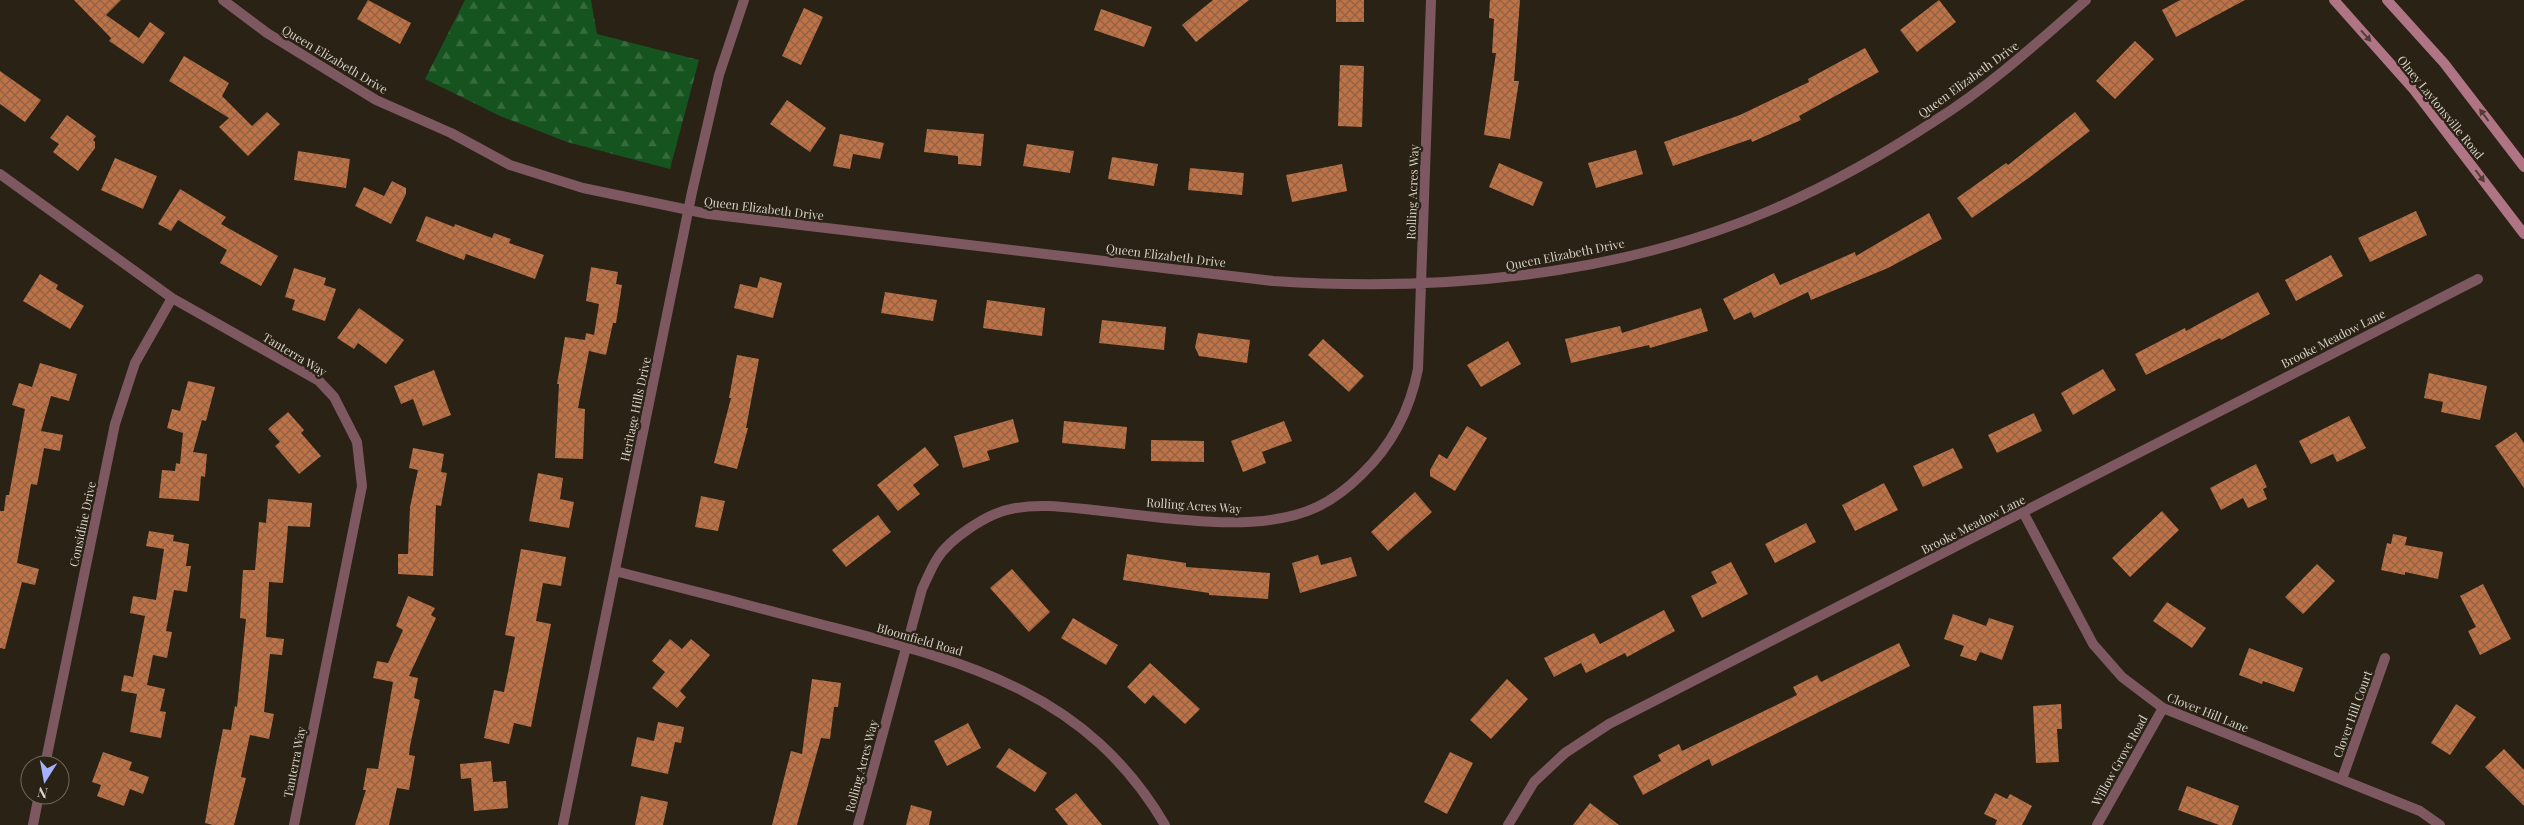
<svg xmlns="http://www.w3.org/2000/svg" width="2524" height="825" viewBox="0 0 2524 825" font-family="'Playfair Display',serif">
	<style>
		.forest { fill: url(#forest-firs) }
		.building { fill: url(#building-cross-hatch) }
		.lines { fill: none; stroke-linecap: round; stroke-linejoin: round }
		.street { stroke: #7d5861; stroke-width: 10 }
		.secondary { stroke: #af7584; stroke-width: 10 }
		.oneway { fill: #523b36 }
		.labels { text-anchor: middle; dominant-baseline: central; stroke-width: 5; stroke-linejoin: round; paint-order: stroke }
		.street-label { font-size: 12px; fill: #d9d4cb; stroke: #2a2214 }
	</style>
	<defs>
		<pattern id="forest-firs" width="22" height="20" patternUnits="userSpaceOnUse" patternTransform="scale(1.25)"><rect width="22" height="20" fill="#15531f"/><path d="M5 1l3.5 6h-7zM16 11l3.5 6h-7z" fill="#366b3e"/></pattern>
		<pattern id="building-cross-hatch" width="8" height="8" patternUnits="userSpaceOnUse" patternTransform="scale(1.25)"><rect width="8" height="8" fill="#bd7347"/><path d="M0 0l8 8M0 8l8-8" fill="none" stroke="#926144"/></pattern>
	</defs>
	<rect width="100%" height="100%" fill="#2a2214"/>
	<path class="forest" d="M 465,0 L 591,0 L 597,34 L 699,60 L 670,169 L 567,142 L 500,116 L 425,79 Z"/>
	<path class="building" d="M 74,0 L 121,0 L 106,15 L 139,38 L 150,22 L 165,33 L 143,64 L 109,41 L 111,38 Z
		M 368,0 L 411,23 L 400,44 L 357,19 Z
		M 1213,0 L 1249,0 L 1196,42 L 1182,25 Z
		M 1336,0 L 1364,0 L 1364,22 L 1336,22 Z
		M 1490,0 L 1520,0 L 1514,81 L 1519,81 L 1510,139 L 1484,135 L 1496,53 L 1492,53 L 1494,19 L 1489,18 Z
		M 1939,0 L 1956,22 L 1917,52 L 1900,30 Z
		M 2180,0 L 2245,0 L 2176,37 L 2162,10 Z
		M 804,8 L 823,17 L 801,65 L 782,56 Z
		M 1101,9 L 1152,27 L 1144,47 L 1094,30 Z
		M 2135,41 L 2154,59 L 2115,99 L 2096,81 Z
		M 1865,48 L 1879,72 L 1799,116 L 1801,120 L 1752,142 L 1751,139 L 1673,166 L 1664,142 L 1740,115 L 1809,82 L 1808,79 Z
		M 184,56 L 229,83 L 222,96 L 252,126 L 267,112 L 280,124 L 248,156 L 219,127 L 229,118 L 169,81 Z
		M 1340,65 L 1364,66 L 1362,127 L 1338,126 Z
		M 0,71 L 41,100 L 25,122 L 0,104 Z
		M 787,100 L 826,128 L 810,152 L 770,124 Z
		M 2075,112 L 2090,131 L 2030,177 L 1972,218 L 1957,198 L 2006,163 L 2008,165 Z
		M 67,115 L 96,136 L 93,140 L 95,142 L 95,148 L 78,171 L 53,152 L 59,144 L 50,138 Z
		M 927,129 L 984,134 L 981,166 L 958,164 L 958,156 L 924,152 Z
		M 840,134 L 884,143 L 880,159 L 853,154 L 850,169 L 833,166 Z
		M 1027,144 L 1074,151 L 1070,173 L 1023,166 Z
		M 1636,150 L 1643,174 L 1596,188 L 1588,163 Z
		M 298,151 L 350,159 L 346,188 L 294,180 Z
		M 1112,157 L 1158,164 L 1154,186 L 1108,179 Z
		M 115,158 L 157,176 L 143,209 L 101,190 Z
		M 1499,163 L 1543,182 L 1533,206 L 1489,187 Z
		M 1342,164 L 1347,191 L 1292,202 L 1286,175 Z
		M 1190,168 L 1244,173 L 1242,195 L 1188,190 Z
		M 392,181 L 406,188 L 406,194 L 391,224 L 355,206 L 364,187 L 384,196 Z
		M 180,189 L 226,217 L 221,224 L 278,256 L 261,286 L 220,263 L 227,250 L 178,220 L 171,231 L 158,224 Z
		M 2416,211 L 2427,235 L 2370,262 L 2358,238 Z
		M 1929,213 L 1942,239 L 1888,268 L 1811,300 L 1808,292 L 1754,318 L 1751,312 L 1734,320 L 1723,299 L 1774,273 L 1780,285 L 1855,252 L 1856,256 Z
		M 426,216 L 454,227 L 455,224 L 492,238 L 494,233 L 511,239 L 509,243 L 544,255 L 535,279 L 466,254 L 464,260 L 416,241 Z
		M 2331,255 L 2343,276 L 2296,301 L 2285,280 Z
		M 591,267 L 618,272 L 616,284 L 622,285 L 616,323 L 613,323 L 606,355 L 589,351 L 578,408 L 585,409 L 583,459 L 555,458 L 559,384 L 557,384 L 565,337 L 585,340 L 586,333 L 594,335 L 599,304 L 586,301 Z
		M 294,268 L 326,278 L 324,285 L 336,289 L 325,321 L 292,310 L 295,300 L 285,297 Z
		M 40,274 L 58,285 L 56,289 L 84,306 L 70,329 L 23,301 Z
		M 760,277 L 782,283 L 773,318 L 734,308 L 740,284 L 757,288 Z
		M 885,292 L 937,300 L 933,321 L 881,313 Z
		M 2258,292 L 2270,314 L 2221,340 L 2220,338 L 2146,375 L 2135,354 L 2185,328 L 2186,331 Z
		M 987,300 L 1045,308 L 1042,336 L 983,328 Z
		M 359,308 L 404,340 L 386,364 L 358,343 L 354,349 L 337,338 Z
		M 1701,308 L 1708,331 L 1650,348 L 1649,345 L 1571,363 L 1565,339 L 1620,326 L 1622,333 Z
		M 1102,320 L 1166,327 L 1164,350 L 1099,343 Z
		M 1198,333 L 1250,340 L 1247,363 L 1199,356 L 1195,347 Z
		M 1323,339 L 1364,376 L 1349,392 L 1308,355 Z
		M 1508,341 L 1521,364 L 1481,387 L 1467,365 Z
		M 737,355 L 759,359 L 746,428 L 748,428 L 737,469 L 714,463 L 731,398 L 729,398 Z
		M 40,363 L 77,374 L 69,401 L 51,396 L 41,431 L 63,435 L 60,451 L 44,448 L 37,485 L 31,484 L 17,563 L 39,569 L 35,585 L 22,582 L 5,649 L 0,648 L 0,511 L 4,511 L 6,495 L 9,495 L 25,409 L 12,405 L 19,383 L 32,387 Z
		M 2103,369 L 2116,390 L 2073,415 L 2061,393 Z
		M 434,370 L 451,415 L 423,426 L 413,399 L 401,404 L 394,386 Z
		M 2429,373 L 2487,386 L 2480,420 L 2441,412 L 2443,402 L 2424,398 Z
		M 188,381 L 215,387 L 206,421 L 202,420 L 193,452 L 207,454 L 205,477 L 201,476 L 199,501 L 159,498 L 162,470 L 175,471 L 176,463 L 180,464 L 183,433 L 167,428 L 172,409 L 180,411 Z
		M 288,412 L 304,430 L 301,433 L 321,456 L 299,474 L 275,446 L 280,442 L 268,429 Z
		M 2034,413 L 2042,431 L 1997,453 L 1988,435 Z
		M 2349,416 L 2366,448 L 2337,462 L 2333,454 L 2311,464 L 2299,441 Z
		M 1013,419 L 1019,442 L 987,451 L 990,460 L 963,468 L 954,436 Z
		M 1064,421 L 1127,427 L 1125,449 L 1062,443 Z
		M 1284,421 L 1292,441 L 1262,452 L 1266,463 L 1243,472 L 1231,441 Z
		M 1467,426 L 1487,438 L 1455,491 L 1430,476 L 1430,470 L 1439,454 L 1447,459 Z
		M 2516,432 L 2524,443 L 2524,488 L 2495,446 Z
		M 1151,440 L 1204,441 L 1204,462 L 1151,461 Z
		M 925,447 L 939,465 L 913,485 L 920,494 L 898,511 L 877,485 Z
		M 413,448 L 444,454 L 441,472 L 447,473 L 441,506 L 436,505 L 433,576 L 398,574 L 398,554 L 408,554 L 410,507 L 418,470 L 409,468 Z
		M 1953,448 L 1963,468 L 1923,487 L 1913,466 Z
		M 2256,464 L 2267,487 L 2263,489 L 2267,499 L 2248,508 L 2243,498 L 2221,510 L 2210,488 Z
		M 538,473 L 563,478 L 560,499 L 574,502 L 569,528 L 529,521 Z
		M 1884,483 L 1898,510 L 1855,531 L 1842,505 Z
		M 1415,492 L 1432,512 L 1388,551 L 1371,532 Z
		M 701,496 L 725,501 L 718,531 L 695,527 Z
		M 268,499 L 312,503 L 310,527 L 288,526 L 283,583 L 269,582 L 266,637 L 284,639 L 282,655 L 270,654 L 264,712 L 274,714 L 269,739 L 250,735 L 241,777 L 246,778 L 234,825 L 213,825 L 205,823 L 214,773 L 223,729 L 231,730 L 235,706 L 237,707 L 246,619 L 240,618 L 243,570 L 255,570 L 259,522 L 266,523 Z
		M 2162,511 L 2179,530 L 2130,577 L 2112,558 Z
		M 878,515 L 891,532 L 846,567 L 832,550 Z
		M 1806,523 L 1816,542 L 1775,563 L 1765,544 Z
		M 149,531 L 174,535 L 173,541 L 189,544 L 186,566 L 191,566 L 187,592 L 174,590 L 166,631 L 172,632 L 167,658 L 153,655 L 147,685 L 165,689 L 160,711 L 166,712 L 161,738 L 130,732 L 137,694 L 121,691 L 124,675 L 133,677 L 145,616 L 130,613 L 133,596 L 156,600 L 164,549 L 146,546 Z
		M 2393,534 L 2407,537 L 2405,545 L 2443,552 L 2438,579 L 2405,572 L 2405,575 L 2381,570 L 2387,543 L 2391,544 Z
		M 521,549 L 566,557 L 561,586 L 543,583 L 536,621 L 551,624 L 531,727 L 514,723 L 509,744 L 484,738 L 494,690 L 504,692 L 515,637 L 505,635 Z
		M 1127,554 L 1186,563 L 1186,567 L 1270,573 L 1268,599 L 1209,595 L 1209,593 L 1123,580 Z
		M 1318,555 L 1321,565 L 1351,557 L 1357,576 L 1300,593 L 1292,563 Z
		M 1731,562 L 1748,594 L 1702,618 L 1691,596 L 1717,583 L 1711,572 Z
		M 2317,564 L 2335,581 L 2303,614 L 2285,597 Z
		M 1012,569 L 1050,612 L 1029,632 L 990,588 Z
		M 2483,584 L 2511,639 L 2480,655 L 2468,631 L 2476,627 L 2460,596 Z
		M 408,596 L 435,608 L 431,615 L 436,618 L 409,676 L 418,678 L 414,698 L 420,700 L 410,746 L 409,755 L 415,756 L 409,790 L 397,788 L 389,825 L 355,825 L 366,790 L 363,790 L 367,768 L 378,769 L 393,682 L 373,678 L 377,661 L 388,663 L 403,630 L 396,626 Z
		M 2167,602 L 2206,628 L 2192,648 L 2153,621 Z
		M 1664,610 L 1675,631 L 1627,657 L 1625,653 L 1586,673 L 1581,663 L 1554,677 L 1544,658 L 1594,633 L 1600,644 Z
		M 1953,614 L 1986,626 L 1989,618 L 2014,626 L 2002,660 L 1980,652 L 1976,661 L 1960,656 L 1964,646 L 1944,639 Z
		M 1073,618 L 1118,645 L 1106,665 L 1061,638 Z
		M 670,639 L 682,649 L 691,639 L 710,655 L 680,691 L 686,697 L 677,708 L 652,688 L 665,672 L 652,661 Z
		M 1899,643 L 1910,666 L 1712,766 L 1709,759 L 1643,795 L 1633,776 L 1661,761 L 1658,755 L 1679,744 L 1682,751 L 1797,695 L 1793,687 L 1817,675 L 1821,682 Z
		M 2249,648 L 2303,668 L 2294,692 L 2263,681 L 2262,684 L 2239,675 Z
		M 1150,663 L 1200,709 L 1185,724 L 1153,695 L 1145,704 L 1127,687 Z
		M 812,679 L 841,683 L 838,707 L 834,707 L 830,739 L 821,738 L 797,825 L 772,825 L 791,751 L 802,754 Z
		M 1507,679 L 1528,699 L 1491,739 L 1470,720 Z
		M 2061,704 L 2062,729 L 2057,729 L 2059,762 L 2036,763 L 2033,706 Z
		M 2456,704 L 2476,717 L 2450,755 L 2431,743 Z
		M 658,722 L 684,727 L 681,743 L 675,742 L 668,774 L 631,766 L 637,737 L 654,741 Z
		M 968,723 L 981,748 L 947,766 L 934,741 Z
		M 1009,748 L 1047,773 L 1035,792 L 996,767 Z
		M 2504,749 L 2524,770 L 2524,806 L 2485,767 Z
		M 103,752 L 132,762 L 129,770 L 149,777 L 143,794 L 130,789 L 124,806 L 97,796 L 101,785 L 92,782 Z
		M 1450,752 L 1473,763 L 1447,814 L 1424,802 Z
		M 491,761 L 493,782 L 506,781 L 508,808 L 474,811 L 471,778 L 461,779 L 460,764 Z
		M 2187,786 L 2239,806 L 2232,825 L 2219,825 L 2178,810 Z
		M 1076,793 L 1102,825 L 1068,825 L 1055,809 Z
		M 1995,793 L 2007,799 L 2010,794 L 2032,806 L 2022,825 L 1995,825 L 1997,820 L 1984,814 Z
		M 641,796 L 668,802 L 663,825 L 635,825 Z
		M 1590,803 L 1619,825 L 1573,825 Z
		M 911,805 L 932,811 L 929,825 L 906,825 Z"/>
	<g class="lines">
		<path class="street" d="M 223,0 L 267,33 L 376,100 L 451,133 L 510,165 L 583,188 L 708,214 L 1273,281 C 1444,292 1617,277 1776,208 C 1831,184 1886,153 1936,120 C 1990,86 2038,42 2086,0
			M 0,174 L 172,298 L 319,381 L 334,397 L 357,442 L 362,486 L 294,825
			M 2023,512 L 2093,644 L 2122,677 L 2163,708 L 2420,811 L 2440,825
			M 615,571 C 683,588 752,606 820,624 C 962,661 1085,689 1165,825
			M 45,765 L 115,424 L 135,363 L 172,298
			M 2342,779 L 2385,658
			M 33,825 L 39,795
			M 563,825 L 692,192 L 719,75 L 744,0
			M 858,825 L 922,589 C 927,579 931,568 937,559 C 949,539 988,513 1011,509 C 1038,503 1065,507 1093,510 C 1159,516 1256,536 1317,507 C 1334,499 1349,487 1362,474 C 1392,445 1410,410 1418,369 L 1431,0
			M 1508,825 L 1534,782 L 1565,753 L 1609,724 L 2478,279
			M 2097,825 L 2163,708"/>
		<path class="secondary" d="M 2334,0 L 2414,90 L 2524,234
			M 2387,0 L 2444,63 L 2524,167"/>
	</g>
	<defs><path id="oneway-solid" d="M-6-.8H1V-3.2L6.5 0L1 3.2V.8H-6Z" transform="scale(1.25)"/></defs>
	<g class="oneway">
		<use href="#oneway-solid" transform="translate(2366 36) rotate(48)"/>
		<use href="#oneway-solid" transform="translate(2484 115) rotate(-127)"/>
		<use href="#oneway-solid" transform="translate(2480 176) rotate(53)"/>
	</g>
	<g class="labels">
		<g class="street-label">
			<text transform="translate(335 59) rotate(31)">Queen Elizabeth Drive</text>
			<text transform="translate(1968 79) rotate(-36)">Queen Elizabeth Drive</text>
			<text transform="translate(2441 107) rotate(51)">Olney Laytonsville Road</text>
			<text transform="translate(1412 192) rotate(-88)">Rolling Acres Way</text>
			<text transform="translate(764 208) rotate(7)">Queen Elizabeth Drive</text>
			<text transform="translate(1565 254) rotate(-11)">Queen Elizabeth Drive</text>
			<text transform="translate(1166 255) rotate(7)">Queen Elizabeth Drive</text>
			<text transform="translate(2333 338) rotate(-27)">Brooke Meadow Lane</text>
			<text transform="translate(295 354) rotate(31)">Tanterra Way</text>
			<text transform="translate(635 409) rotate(-78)">Heritage Hills Drive</text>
			<text transform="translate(1194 505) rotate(4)">Rolling Acres Way</text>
			<text transform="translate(82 524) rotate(-78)">Considine Drive</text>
			<text transform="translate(1973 524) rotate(-27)">Brooke Meadow Lane</text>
			<text transform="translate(920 639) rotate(16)">Bloomfield Road</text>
			<text transform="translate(2208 712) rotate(22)">Clover Hill Lane</text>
			<text transform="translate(2352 714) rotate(-70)">Clover Hill Court</text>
			<text transform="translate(2119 760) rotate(-61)">Willow Grove Road</text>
			<text transform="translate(294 762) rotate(-79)">Tanterra Way</text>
			<text transform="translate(861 766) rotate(-75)">Rolling Acres Way</text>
		</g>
	</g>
	<g transform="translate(45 780) rotate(191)"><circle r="24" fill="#2a2214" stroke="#70695d"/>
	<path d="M0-4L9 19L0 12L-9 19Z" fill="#a5b1fc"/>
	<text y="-8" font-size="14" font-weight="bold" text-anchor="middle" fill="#d9d4cb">N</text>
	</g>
</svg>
